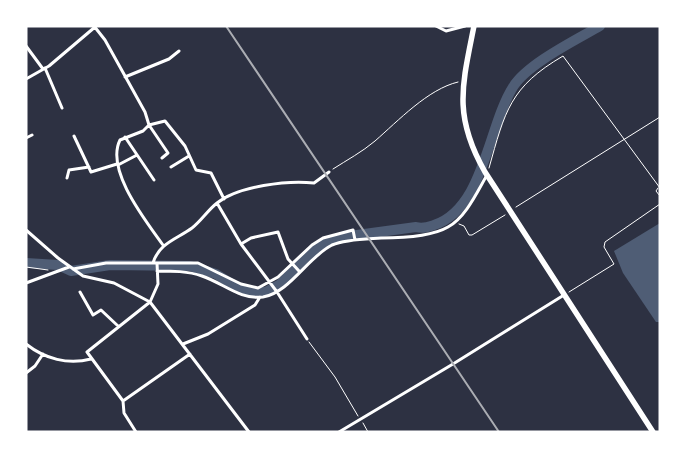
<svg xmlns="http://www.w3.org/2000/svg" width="686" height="458" viewBox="0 0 686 458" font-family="'Space Grotesk',sans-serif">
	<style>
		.water { fill: #4f5d75 }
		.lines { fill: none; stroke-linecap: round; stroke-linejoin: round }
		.river { stroke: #4f5d75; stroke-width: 10 }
		.path { stroke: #fff; stroke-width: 1 }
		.minor { stroke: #fff; stroke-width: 3 }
		.primary { stroke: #fff; stroke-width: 5.5 }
		.rail { stroke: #abadb3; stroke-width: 2 }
	</style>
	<rect width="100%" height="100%" fill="#2d3142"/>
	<path class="water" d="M 660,223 L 660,322 L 656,322 L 623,273 L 614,251 Z"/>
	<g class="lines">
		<path class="river" d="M 26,263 L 58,265 L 71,271 L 110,265 L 190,266 L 216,274 L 238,288 L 251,292 L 266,292 L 279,285 L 316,249 L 328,241 L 342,237 L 416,227 C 423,229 428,227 434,225 C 484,209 488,126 513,87 C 527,64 576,40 600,26"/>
		<path class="path" d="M 489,168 C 505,111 510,87 563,56 L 660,188
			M 333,169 C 347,160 362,152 375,141 C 398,121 428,89 458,82
			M 658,188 L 656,191 L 660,196
			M 516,207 L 660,117
			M 459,224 L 464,226 L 469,235 L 472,235 L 505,215
			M 26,267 L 48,270
			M 569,292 L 614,264 L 604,247 L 605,242 L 660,204
			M 309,342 L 335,377 L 358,416
			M 363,423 L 368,432"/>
		<path class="minor" d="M 94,26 L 105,40 L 145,112 L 149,125 L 168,153 L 162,158
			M 436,26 L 446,31 L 465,26
			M 26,46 L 43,69
			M 45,68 L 62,108
			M 125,77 L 169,59 L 179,51
			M 26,79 L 49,66 L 95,27
			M 74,136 L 91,172 L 117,164
			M 125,137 L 154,180
			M 26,138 L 32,135
			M 118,165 L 137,155
			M 171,167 L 189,156
			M 67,178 L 69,170 L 89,167
			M 217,203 L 241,244 L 277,292 L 307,339
			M 26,230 L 58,258 L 83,276 L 114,283 L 150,302 L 249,432
			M 241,244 L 251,238 L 278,232 L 288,259 L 299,271
			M 163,245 C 146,221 105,170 120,140 L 143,131 L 149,125 L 165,121 L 185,146 L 196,170 L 211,173 L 224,199
			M 157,263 L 198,263 L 241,284 L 258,288 L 278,277 L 312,245 L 323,238 L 353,230 L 355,240
			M 73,269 L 106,263 L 153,263
			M 157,271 C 172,271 188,271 202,276 C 223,283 240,300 263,297 C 289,293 308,257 332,245 C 346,239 366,239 381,238 C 401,238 431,237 448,227 C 466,217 477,192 487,175
			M 26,283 L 69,267
			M 80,292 L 93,315 L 101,310 L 118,326
			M 26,344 C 45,359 68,365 91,359
			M 183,344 L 208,334 L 255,305 L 260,297
			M 26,373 L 35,366 L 43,354
			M 123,401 L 190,354
			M 136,432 L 124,413 L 123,401 L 87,352 L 150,302 L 158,284 L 157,263 L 153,263 C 159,243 177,239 192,228 C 201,221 208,210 217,203 C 238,186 288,180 314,183 L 329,172
			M 339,432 L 453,364 L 564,295"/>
		<path class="primary" d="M 474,26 C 462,86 453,116 485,172 L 653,432"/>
		<path class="rail" d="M 226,26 L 499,432"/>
	</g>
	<rect width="686" height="458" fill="none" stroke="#ffffff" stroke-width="55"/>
</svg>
